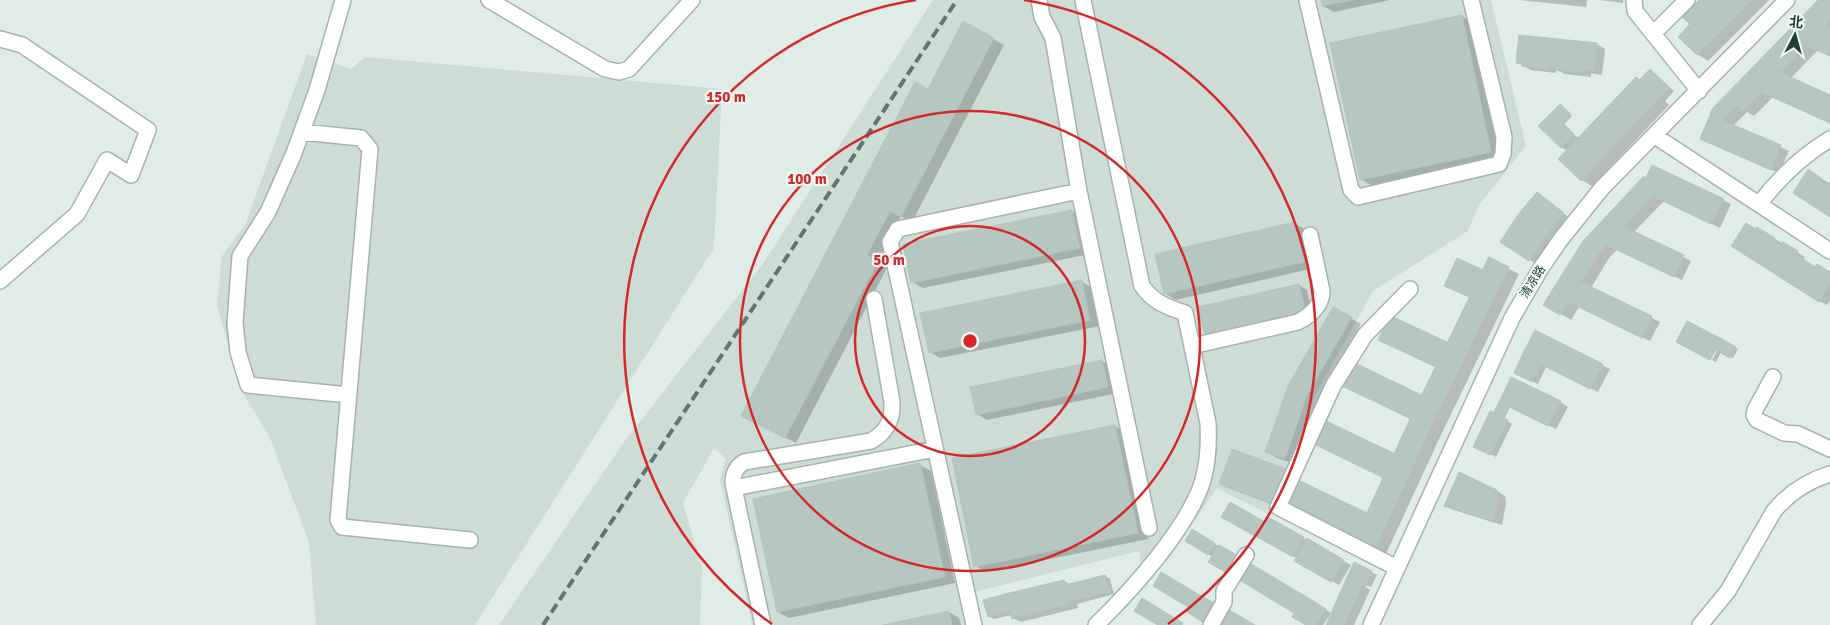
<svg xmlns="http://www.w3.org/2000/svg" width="1830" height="625" viewBox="0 0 1830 625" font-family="Signika,'Noto Sans SC',sans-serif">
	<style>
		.built { fill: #cedcd6 }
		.shadow { fill: #0003 }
		.building { fill: #b5c7c0; stroke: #b2c6be }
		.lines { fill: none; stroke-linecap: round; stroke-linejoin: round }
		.minor-casing { stroke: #a3b4ae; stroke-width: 18 }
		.minor { stroke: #fff; stroke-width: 15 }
		.rail { stroke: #5a7971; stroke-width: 4; stroke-dasharray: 10 5; stroke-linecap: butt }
		.ring { fill: none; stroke: #d62828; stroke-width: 2.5 }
		.labels { text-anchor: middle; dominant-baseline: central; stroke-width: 4.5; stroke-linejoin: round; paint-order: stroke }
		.street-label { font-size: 12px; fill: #203e36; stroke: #f1f8f5 }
		.centre { fill: #d62828; stroke: #f1f8f5; stroke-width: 2.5 }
		.ring-label { font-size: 15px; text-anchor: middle; font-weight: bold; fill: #d62828; stroke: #f1f8f5; stroke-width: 4.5; stroke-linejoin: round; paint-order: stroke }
	</style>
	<rect width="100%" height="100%" fill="#e0ece7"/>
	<path class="built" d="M 933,0 L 1491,0 L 1526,146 L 1479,205 L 1468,231 L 1373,291 L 1317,391 L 1270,515 L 1217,488 L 1169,558 L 1153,574 L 1141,564 L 1139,551 L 975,592 L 982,625 L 752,625 L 720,479 L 726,459 L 714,448 L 683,503 L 702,567 L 700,625 L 499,625 L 624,442 L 762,265 Z
		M 307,54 L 351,69 L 365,57 L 722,89 L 714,248 L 475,625 L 316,625 L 309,542 L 270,438 L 240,388 L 217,305 L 222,256 L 245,225 Z"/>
	<path class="shadow" d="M 1322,0 L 1390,0 L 1334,12 L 1323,6 Z
		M 1520,0 L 1587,0 L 1586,7 Z
		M 1600,0 L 1623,0 L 1623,3 Z
		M 1701,0 L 1769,0 L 1708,61 L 1697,54 L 1692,24 Z
		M 1821,0 L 1830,0 L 1830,56 L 1818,50 L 1791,78 L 1830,96 L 1830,123 L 1773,97 L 1754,116 L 1747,112 L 1733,126 L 1789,151 L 1779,173 L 1701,139 L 1714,110 Z
		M 1462,16 L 1472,22 L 1501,157 L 1371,185 L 1361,179 Z
		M 964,23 L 1004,45 L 912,222 L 901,216 L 877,262 L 887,268 L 796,443 L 753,421 Z
		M 1597,44 L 1605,49 L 1602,75 L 1591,73 L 1591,77 L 1565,74 L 1556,70 L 1556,73 L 1531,70 L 1517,62 Z
		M 1650,70 L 1674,91 L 1665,101 L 1669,105 L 1592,186 L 1582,180 L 1567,151 L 1561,147 L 1562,106 L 1572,116 L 1564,124 L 1572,131 L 1569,129 L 1568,131 L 1579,138 L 1637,78 L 1640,81 Z
		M 1808,171 L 1829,183 L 1830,182 L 1830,216 Z
		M 1644,178 L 1723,200 L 1731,204 L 1720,228 L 1664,201 L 1634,232 L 1691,261 L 1682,280 L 1618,249 L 1609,258 L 1591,288 L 1660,322 L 1650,341 L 1579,307 L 1571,320 L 1545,304 Z
		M 1537,193 L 1571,219 L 1537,264 L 1530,260 Z
		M 1071,211 L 1082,217 L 1090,254 L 923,288 L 912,282 Z
		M 1294,223 L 1305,229 L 1314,268 L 1176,300 L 1166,294 Z
		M 1756,230 L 1765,233 L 1805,257 L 1803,260 L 1816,268 L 1830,273 L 1830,301 L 1827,305 L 1819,301 Z
		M 1489,259 L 1519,274 L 1440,437 L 1386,554 L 1367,545 L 1367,515 L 1422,397 Z
		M 1082,282 L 1092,288 L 1100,326 L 940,358 L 930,352 Z
		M 1299,285 L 1307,290 L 1313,318 L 1206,335 Z
		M 1334,309 L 1361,324 L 1317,401 L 1295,464 L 1277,458 L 1267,452 Z
		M 1688,323 L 1738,349 L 1733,358 L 1721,352 L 1716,362 L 1712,360 L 1718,349 L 1715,349 Z
		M 1535,332 L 1610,369 L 1598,392 L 1546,367 L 1538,384 L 1515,373 Z
		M 1102,361 L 1113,367 L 1118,393 L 987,420 L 977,414 Z
		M 1560,402 L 1568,407 L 1556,429 L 1510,407 L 1504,419 L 1512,424 L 1496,457 L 1479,449 L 1494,414 L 1505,404 Z
		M 1115,426 L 1125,432 L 1148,539 L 986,572 L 975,566 Z
		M 920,465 L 931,471 L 955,583 L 789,618 L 778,612 Z
		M 1285,470 L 1293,475 L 1281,508 L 1228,488 L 1220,484 Z
		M 1497,491 L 1505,496 L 1506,504 L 1502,525 L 1454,510 L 1446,505 Z
		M 1230,504 L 1265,523 L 1268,518 L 1351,565 L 1339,585 L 1296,560 L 1297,558 L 1223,516 Z
		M 1192,531 L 1242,559 L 1232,575 L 1213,557 L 1186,541 Z
		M 1247,563 L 1331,613 L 1323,625 L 1308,625 L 1296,612 L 1238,578 Z
		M 1354,564 L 1377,575 L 1371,587 L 1366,585 L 1365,587 L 1370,590 L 1354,625 L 1327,625 Z
		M 1105,576 L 1110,579 L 1114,594 L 1077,604 L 1078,608 L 1021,622 L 1013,618 L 1012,615 L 994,619 L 989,616 L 1064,581 L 1071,585 Z
		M 949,612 L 959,618 L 961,625 L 889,625 Z"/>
	<path class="building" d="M 1321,0 L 1353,0 L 1322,6 Z
		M 1699,0 L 1752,0 L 1697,55 L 1678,37 L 1690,24 L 1682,17 Z
		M 1818,0 L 1830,0 L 1830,21 L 1743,111 L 1737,105 L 1723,120 L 1710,115 L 1712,109 Z
		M 1462,15 L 1491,152 L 1360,180 L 1330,43 Z
		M 1809,19 L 1830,28 L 1830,56 L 1798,42 Z
		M 963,21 L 994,38 L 901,217 L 890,211 L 867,255 L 878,261 L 785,438 L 741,416 L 915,82 L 928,89 Z
		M 1519,35 L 1597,43 L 1594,71 L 1584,70 L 1583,73 L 1556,70 L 1556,67 L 1549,66 L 1548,69 L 1522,66 L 1522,64 L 1516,63 Z
		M 1764,65 L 1830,95 L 1830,123 L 1754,89 Z
		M 1650,69 L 1670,88 L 1659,98 L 1639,80 Z
		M 1636,77 L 1659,98 L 1581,181 L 1558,159 Z
		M 1560,104 L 1571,114 L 1562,123 L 1552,112 Z
		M 1552,112 L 1574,134 L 1561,148 L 1538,126 Z
		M 1710,115 L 1781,145 L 1771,170 L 1700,139 Z
		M 1652,165 L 1724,199 L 1711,224 L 1640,190 Z
		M 1808,169 L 1821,178 L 1819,181 L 1826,185 L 1830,181 L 1830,217 L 1793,193 Z
		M 1644,176 L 1658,190 L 1599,253 L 1560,315 L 1543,305 L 1583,241 Z
		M 1537,192 L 1564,213 L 1548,233 L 1529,261 L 1500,242 L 1520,212 Z
		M 1072,210 L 1080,248 L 911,283 L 903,244 Z
		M 1608,219 L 1684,255 L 1674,277 L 1598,241 Z
		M 1295,222 L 1304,262 L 1164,294 L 1155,254 Z
		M 1746,223 L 1756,229 L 1757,227 L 1775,238 L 1773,240 L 1781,245 L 1783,242 L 1798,251 L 1796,254 L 1815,267 L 1817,264 L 1830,272 L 1830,284 L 1819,302 L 1731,246 Z
		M 1489,257 L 1509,267 L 1429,431 L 1375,549 L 1355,539 L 1409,421 Z
		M 1457,258 L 1496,276 L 1483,303 L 1444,286 Z
		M 1568,276 L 1652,316 L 1642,338 L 1558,297 Z
		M 1082,280 L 1090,320 L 929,353 L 920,313 Z
		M 1299,284 L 1306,313 L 1205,336 L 1198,307 Z
		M 1333,307 L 1352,317 L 1307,395 L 1285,459 L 1265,452 L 1288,386 Z
		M 1393,317 L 1460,348 L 1457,354 L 1460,356 L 1451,374 L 1378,340 L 1387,322 L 1390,323 Z
		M 1687,321 L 1722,339 L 1710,360 L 1676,342 Z
		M 1535,330 L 1603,364 L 1590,389 L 1522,355 Z
		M 1722,339 L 1736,347 L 1730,358 L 1716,350 Z
		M 1522,355 L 1541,365 L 1532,382 L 1514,373 Z
		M 1102,360 L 1108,387 L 976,415 L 970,387 Z
		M 1353,362 L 1440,404 L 1428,427 L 1342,386 Z
		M 1511,377 L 1561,401 L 1548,426 L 1499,402 Z
		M 1499,402 L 1508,406 L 1502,417 L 1493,413 Z
		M 1490,411 L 1508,420 L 1490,455 L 1473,447 Z
		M 1326,421 L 1412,462 L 1400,486 L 1314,444 Z
		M 1115,425 L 1138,533 L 974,567 L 952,458 Z
		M 1232,449 L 1286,469 L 1273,504 L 1219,484 Z
		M 920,463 L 945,577 L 777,612 L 753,499 Z
		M 1459,472 L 1497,490 L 1498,499 L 1494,522 L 1444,506 Z
		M 1298,480 L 1382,520 L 1370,544 L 1286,504 Z
		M 1230,502 L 1265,522 L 1257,537 L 1221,517 Z
		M 1268,517 L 1304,537 L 1293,557 L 1257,537 Z
		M 1192,529 L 1215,543 L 1208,555 L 1185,541 Z
		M 1307,538 L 1344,560 L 1331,582 L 1294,561 Z
		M 1219,545 L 1237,555 L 1227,573 L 1208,562 Z
		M 1246,561 L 1305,596 L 1294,613 L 1236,578 Z
		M 1354,562 L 1372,571 L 1366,586 L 1347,577 Z
		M 1161,572 L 1198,594 L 1190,608 L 1153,586 Z
		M 1105,575 L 1110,592 L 1070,602 L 1065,585 Z
		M 1347,577 L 1363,584 L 1344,625 L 1326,625 Z
		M 1064,580 L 1070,604 L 1012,619 L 1005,594 Z
		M 1005,594 L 1010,611 L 988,617 L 983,600 Z
		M 1198,594 L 1219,606 L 1207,625 L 1187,612 Z
		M 1305,596 L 1326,609 L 1316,625 L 1306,625 L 1292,617 Z
		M 1142,598 L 1183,623 L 1182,625 L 1158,625 L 1134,611 Z
		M 1224,607 L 1255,625 L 1220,625 L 1215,622 Z
		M 949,611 L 952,625 L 883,625 Z"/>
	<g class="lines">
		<defs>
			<path id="minor" d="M 343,0 L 317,90 L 294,153 L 268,212 L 240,256 L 235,323 L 238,352 L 248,385 L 349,395
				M 489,0 L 605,69 L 619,72 L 629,69 L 692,0
				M 1039,0 L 1042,17 L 1053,38 L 1079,191 L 1149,528
				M 1083,0 L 1142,286 C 1153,302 1167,307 1185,313 L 1208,423 C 1209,443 1208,462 1203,480 C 1189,527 1131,591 1096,625
				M 1307,0 L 1351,190 L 1358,197 L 1499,164 L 1503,154 L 1504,137 L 1471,0
				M 1634,0 L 1635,11 L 1699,91
				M 1653,34 L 1687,0
				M 0,39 L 22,45 L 148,130 L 131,175 L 107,160 L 77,214 L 0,281
				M 302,132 L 361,138 L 370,149 L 338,520 L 342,527 L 470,540
				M 1655,136 L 1830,251
				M 1759,204 C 1779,178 1802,156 1830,139
				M 1192,346 L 1298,322 C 1311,315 1322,306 1322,291 L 1310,235
				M 1773,377 L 1755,410 L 1754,415 L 1757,420 L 1784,433 L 1798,434 L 1830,449
				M 734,488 L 935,449
				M 1397,568 L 1278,507 L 1333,386 L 1365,335 L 1410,289
				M 763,625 L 733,483 C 733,473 736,467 744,462 L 871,441 C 887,432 893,420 892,402 L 874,299
				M 974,625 L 890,242 L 898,229 L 1079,191
				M 1211,625 L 1224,602 L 1224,591 L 1246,555
				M 1371,625 L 1512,318 L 1541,268 L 1561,239 L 1602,188 L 1787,0
				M 1700,625 L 1728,591 L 1774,511 C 1789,493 1807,481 1830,474"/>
		</defs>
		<use href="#minor" class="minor-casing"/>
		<use href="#minor" class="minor"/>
		<path class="rail" d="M 543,625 L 957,0"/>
	</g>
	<g class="ring">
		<circle cx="970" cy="341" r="115"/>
		<circle cx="970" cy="341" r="230"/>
		<path d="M772 624A345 345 0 0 1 916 0M1024 0A345 345 0 0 1 1168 624"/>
	</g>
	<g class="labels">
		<g class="street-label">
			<text transform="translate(1533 282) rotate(-58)">清凉路</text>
		</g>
	</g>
	<circle cx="970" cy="341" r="8" class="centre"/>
	<g class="ring-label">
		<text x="726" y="102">150 m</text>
		<text x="807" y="184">100 m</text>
		<text x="889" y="265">50 m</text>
	</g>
	<g transform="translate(1795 35) rotate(6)" stroke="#f1f8f5" stroke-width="4" paint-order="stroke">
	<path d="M0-4L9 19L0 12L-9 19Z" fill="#203e36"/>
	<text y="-8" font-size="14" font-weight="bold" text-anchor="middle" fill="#203e36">北</text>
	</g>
</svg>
